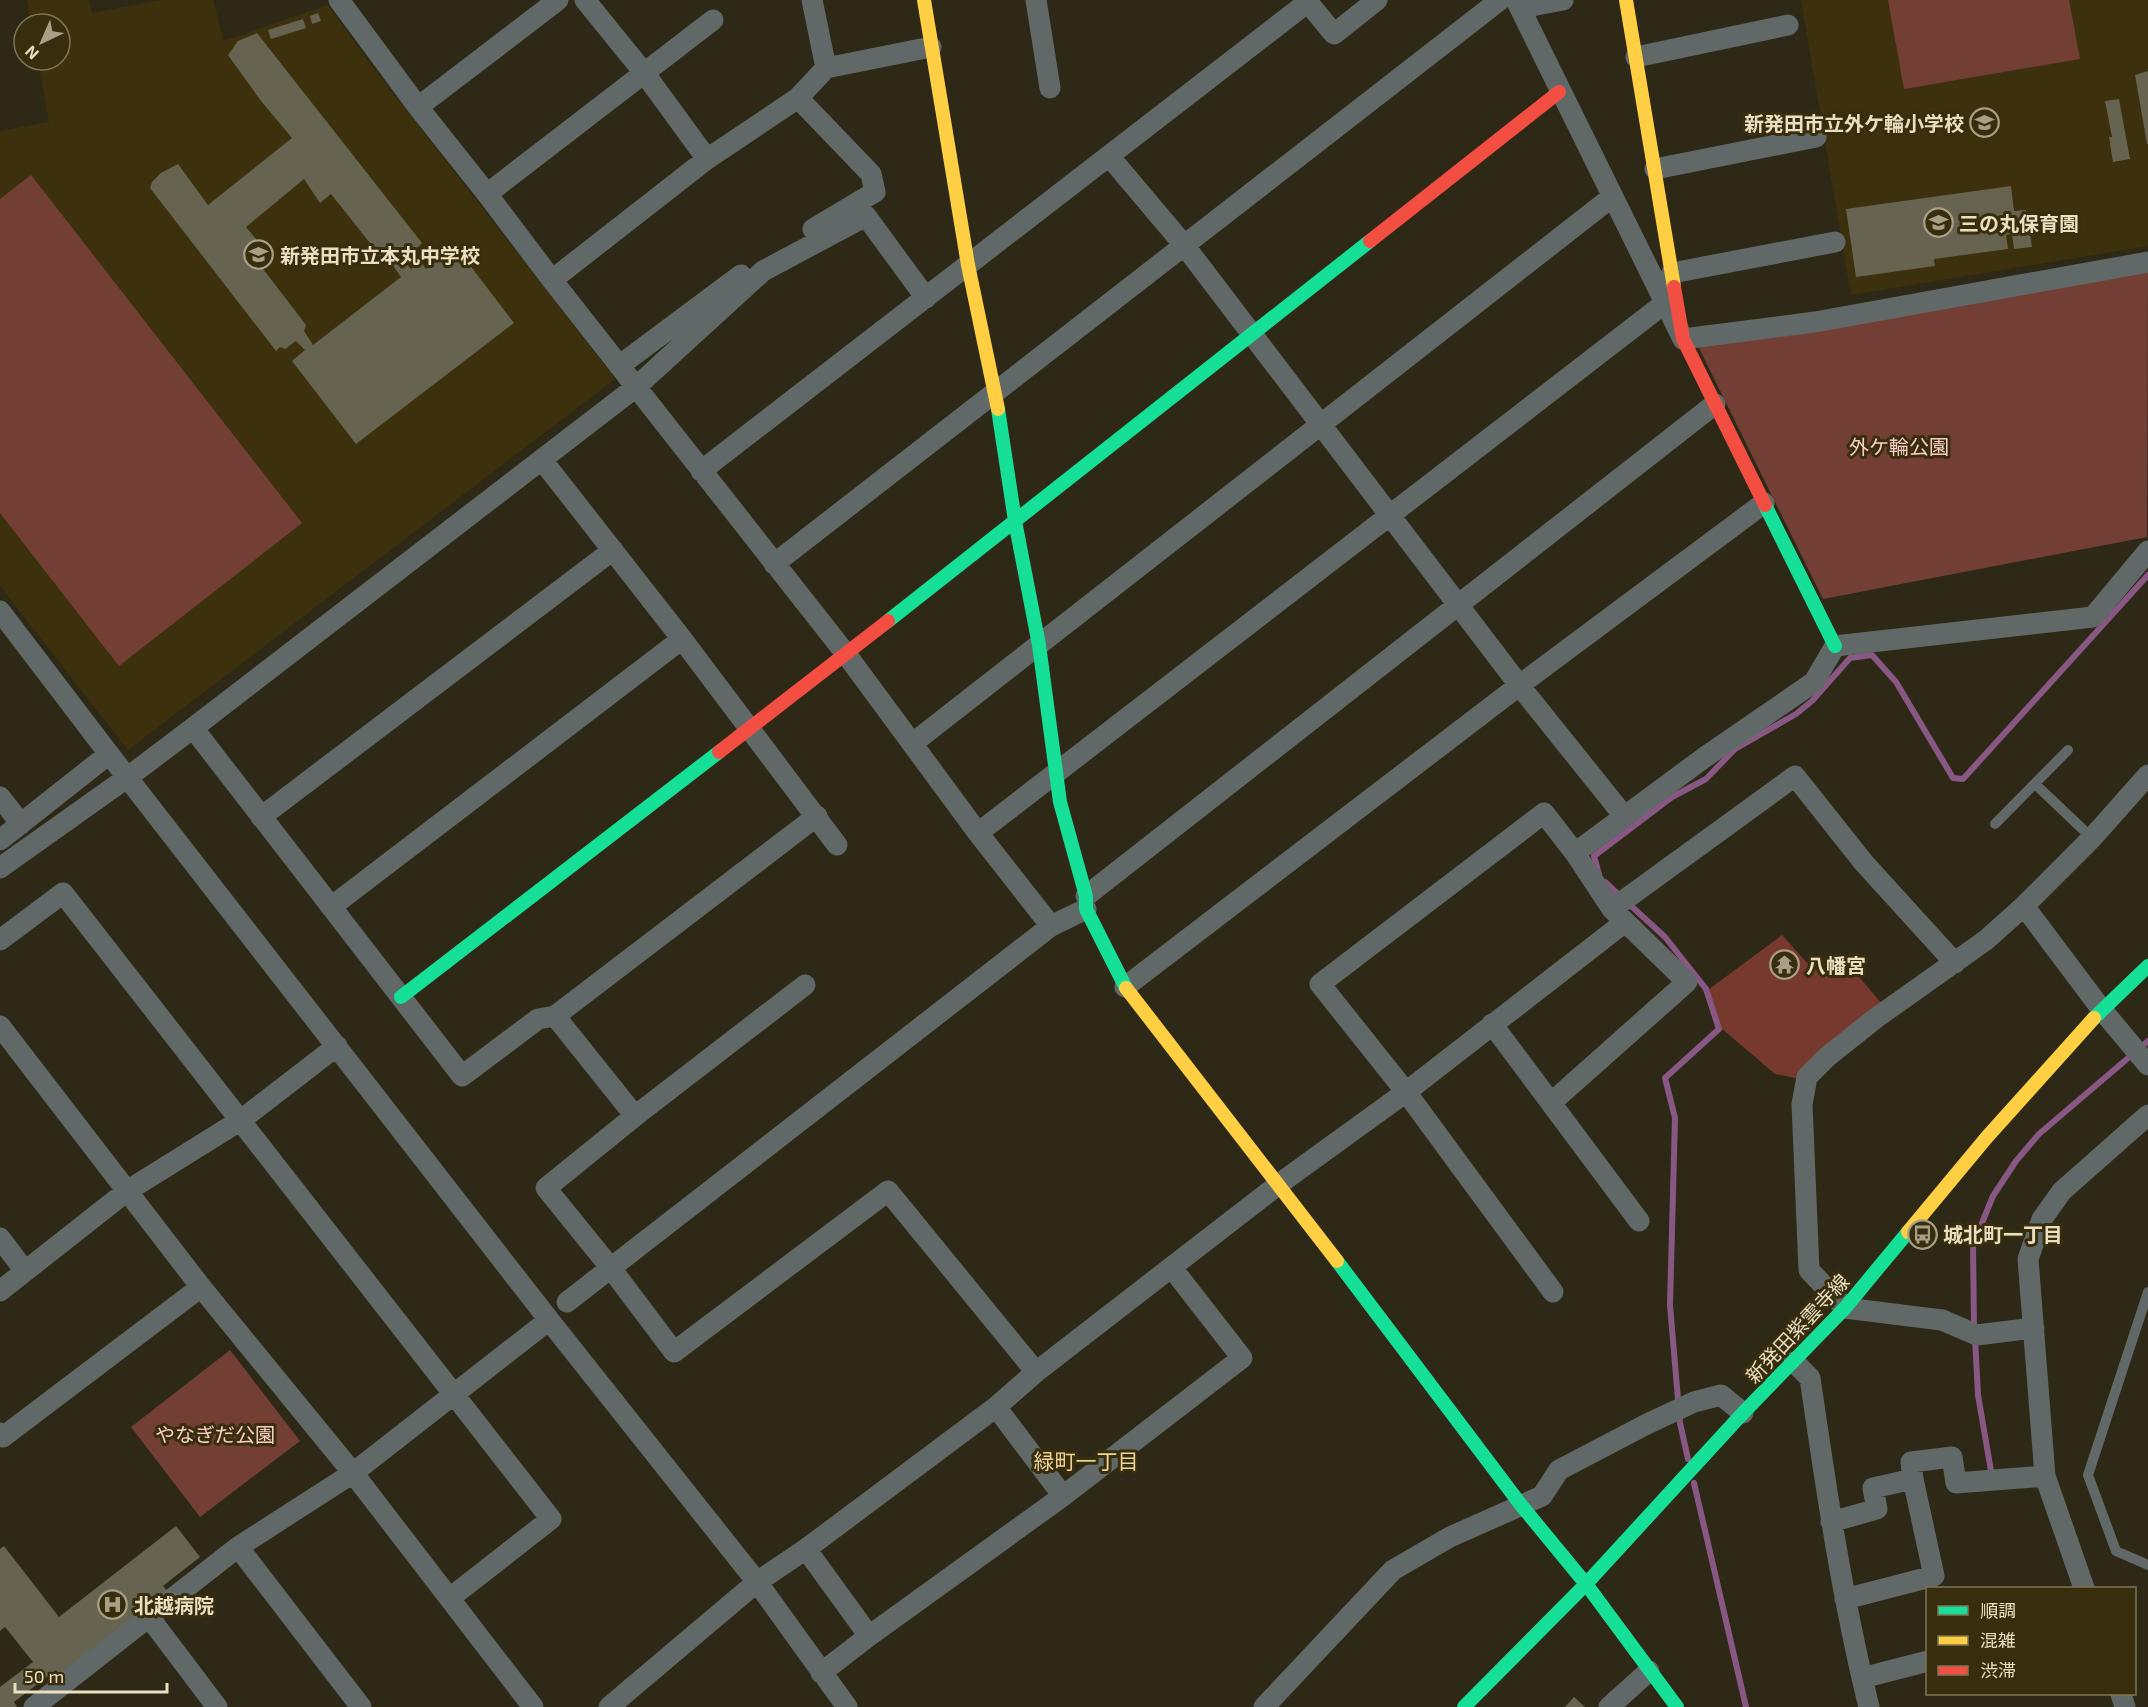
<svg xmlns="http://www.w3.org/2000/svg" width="2148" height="1707" viewBox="0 0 2148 1707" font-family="'Exo 2','Noto Sans JP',sans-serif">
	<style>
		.built { fill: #3d310d }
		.green { fill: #733f35 }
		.forest { fill: #77392e }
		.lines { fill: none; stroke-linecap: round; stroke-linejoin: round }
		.stream { stroke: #895783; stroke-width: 6 }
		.building { fill: #666350; fill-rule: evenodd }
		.lane { stroke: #606968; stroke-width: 10 }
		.street { stroke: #606968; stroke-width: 21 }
		.fast { stroke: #16e098; stroke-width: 14 }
		.slow { stroke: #ffcf43; stroke-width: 14 }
		.jam { stroke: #f24e42; stroke-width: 14 }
		.labels { text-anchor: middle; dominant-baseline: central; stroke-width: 6; stroke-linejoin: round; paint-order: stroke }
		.poi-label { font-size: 20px; font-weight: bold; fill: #eadfc1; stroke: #382d0d; text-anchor: start }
		.park-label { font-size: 20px; fill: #facdc6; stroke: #382d0d }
		.street-label { font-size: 20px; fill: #eadfc1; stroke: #382d0d }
		.neighbourhood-label { font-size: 21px; fill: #ecd597; stroke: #382d0d }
	</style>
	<rect width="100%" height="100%" fill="#2e2817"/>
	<path class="built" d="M 27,0 L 89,0 L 92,13 L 161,0 L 213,0 L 224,41 L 328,5 L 368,61 L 615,379 L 128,750 L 0,586 L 0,131 L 49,122 L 38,60 L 60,60 L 60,24 L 31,24 Z
		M 1801,0 L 2148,0 L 2148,246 L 1851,295 Z"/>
	<path class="green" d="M 1888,0 L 2069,0 L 2080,59 L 1904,89 Z
		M 31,175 L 302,523 L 119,666 L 0,513 L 0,199 Z
		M 2148,270 L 2147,537 L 1823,599 L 1695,340 Z
		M 230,1350 L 300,1441 L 200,1517 L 131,1427 Z"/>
	<path class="forest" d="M 1782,935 L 1807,963 L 1817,955 L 1829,967 L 1843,958 L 1888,1011 L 1800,1079 L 1775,1074 L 1721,1028 L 1708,990 Z"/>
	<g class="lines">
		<path class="stream" d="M 1599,874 L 1594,856 L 1672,797 L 1706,779 L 1735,749 L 1796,714 L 1812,701 L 1850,658 L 1872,655 L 1896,682 L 1953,778 L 1963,779 L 2148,575
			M 1605,882 L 1665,937 L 1706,989 L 1719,1029 L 1665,1078 L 1675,1118 L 1670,1305 L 1680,1423 L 1688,1459
			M 1974,1328 L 1973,1245 L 1993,1196 L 2016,1161 L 2039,1134 L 2148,1041
			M 1975,1338 L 1978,1395 L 1991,1471
			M 1694,1483 L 1746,1707"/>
	</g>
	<path class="building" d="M 318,13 L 321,21 L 312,24 L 310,16 Z
		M 303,19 L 306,28 L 271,39 L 268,30 Z
		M 257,33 L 422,243 L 404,261 L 411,269 L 421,262 L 426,269 L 456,247 L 514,323 L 356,444 L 292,361 L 305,350 L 296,341 L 285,349 L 280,347 L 276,351 L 150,188 L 152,182 L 161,173 L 178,164 L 208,205 L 292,138 L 261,101 L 228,55 L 238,41 ZM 304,179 L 320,203 L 331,194 L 389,267 L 394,267 L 401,277 L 313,345 L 304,331 L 306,325 L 251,253 L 261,245 L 246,227 Z
		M 2148,71 L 2148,144 L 2147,144 L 2135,75 Z
		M 2119,99 L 2130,159 L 2113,162 L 2109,137 L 2112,137 L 2105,101 Z
		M 2011,186 L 2014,211 L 2026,210 L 2032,247 L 2014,249 L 2012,234 L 2006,235 L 2008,249 L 1934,259 L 1935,266 L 1856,277 L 1846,209 Z
		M 176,1526 L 200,1557 L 163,1586 L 168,1592 L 61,1676 L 56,1670 L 14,1702 L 17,1707 L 0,1707 L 0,1687 L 33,1662 L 5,1627 L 0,1631 L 0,1549 L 4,1546 L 59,1617 Z
		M 1574,1697 L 1585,1707 L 1565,1707 Z"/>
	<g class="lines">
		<path class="lane" d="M 2035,784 L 2092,838
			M 1995,824 L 2068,750
			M 2148,1292 L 2088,1475 L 2116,1551 L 2148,1565"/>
		<path class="street" d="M 339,0 L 418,107 L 487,194 L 552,280 L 846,654 L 978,833 L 1051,926 L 1086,909
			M 585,0 L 645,74 L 707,159
			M 812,0 L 826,68
			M 1036,0 L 1050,88
			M 1306,0 L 1334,34 L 1377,0
			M 1516,0 L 1683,339 L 1815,322 L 2148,262
			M 1520,8 L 1563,0
			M 1636,57 L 1788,25
			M 798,98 L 871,174 L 875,192 L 813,229
			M 418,107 L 558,0
			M 1109,156 L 1184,245 L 1519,685 L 1624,816
			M 1655,169 L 1816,137
			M 487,194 L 713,20
			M 1672,273 L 1835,242
			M 552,280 L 707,159 L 798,98 L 826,68 L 931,47
			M 619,366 L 741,275
			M 542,460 L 682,639 L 837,845
			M 701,471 L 1308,2
			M 774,564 L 1500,0
			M 0,611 L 109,754 L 549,1320 L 757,1582 L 847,1707
			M 193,728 L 462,1076 L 538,1019 L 555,1016 L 635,1116
			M 913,743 L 1612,197
			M 0,797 L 21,824
			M 261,817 L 613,550
			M 978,833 L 1665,303
			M 0,840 L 109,754
			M 1575,853 L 1705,757 L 1814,682 L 1835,646 L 2093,617 L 2148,551
			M 0,868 L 128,777 L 193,728 L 636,387 L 763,271 L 866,216 L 926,298
			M 1086,896 L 1715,404
			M 2024,906 L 2102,1010 L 2148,1065
			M 331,907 L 682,639
			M 1612,909 L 1795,776 L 1864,863 L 1955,963
			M 0,940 L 63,893 L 551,1519 L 450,1598
			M 805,985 L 635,1116 L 546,1188 L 610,1267 L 674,1352 L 888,1191 L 1036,1372
			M 1125,987 L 1525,681 L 1764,503
			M 555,1016 L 817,816
			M 1492,1024 L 1639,1221
			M 0,1026 L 201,1287 L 353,1473 L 533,1707
			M 1552,1102 L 1687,982 L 1612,909 L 1575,853 L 1544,813 L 1320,984 L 1406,1092 L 1553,1292
			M 0,1238 L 25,1271
			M 0,1291 L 127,1191 L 241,1120 L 337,1046
			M 567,1302 L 1051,926
			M 2034,1328 L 1977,1335 L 1942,1320 L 1845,1308 L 1809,1270 L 1802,1104 L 1807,1077 L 1827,1057 L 1876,1018 L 1986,940 L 2024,906 L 2092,838 L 2148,775
			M 1794,1362 L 1810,1378 C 1826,1488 1842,1598 1869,1707
			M 996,1407 L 1063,1496
			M 0,1433 L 3,1437 L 201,1287
			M 1831,1522 L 1877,1509 L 1873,1488 L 1913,1479 L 1911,1462 L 1952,1457 L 1956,1483 L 2045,1476
			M 238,1547 L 361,1707
			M 806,1549 L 869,1636
			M 2084,1588 L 2045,1476 L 2028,1259 L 2042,1219 L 2062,1191 L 2148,1115
			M 1845,1599 L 1934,1576 L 1913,1479
			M 149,1617 L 217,1707
			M 821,1673 L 869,1636 L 1063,1496 L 1242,1358 L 1172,1268
			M 1862,1678 L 1928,1661
			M 2121,1694 L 2125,1707
			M 34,1707 L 238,1547 L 353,1473 L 549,1320
			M 609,1707 L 757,1582 L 806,1549 L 996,1407 L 1036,1372 L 1279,1184 L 1406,1092 L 1625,922
			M 1264,1707 L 1393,1570 L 1450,1537 L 1542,1496 L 1559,1470 L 1647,1424 L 1694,1402 L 1721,1395 L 1743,1413
			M 1609,1707 L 1649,1671"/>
		<path class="fast" d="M 998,409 L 1015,521 L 1039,645 L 1060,802 L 1086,896 L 1086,909 L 1126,988
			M 1765,505 L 1835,646
			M 888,621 L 1370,241
			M 401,997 L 719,752
			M 2094,1018 L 2148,966
			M 1337,1261 L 1521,1505 L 1586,1584 L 1677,1707
			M 1464,1707 L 1586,1584 L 1743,1413 L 1845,1308 L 1908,1232"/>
		<path class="slow" d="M 924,0 L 968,265 L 998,409
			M 1626,0 L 1674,287
			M 1126,988 L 1337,1261
			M 1908,1232 L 1987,1137 L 2094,1018"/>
		<path class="jam" d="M 1370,241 L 1559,92
			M 1674,287 L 1683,339 L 1765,505
			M 719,752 L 888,621"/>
	</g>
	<defs>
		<symbol id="school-ring" viewBox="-11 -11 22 22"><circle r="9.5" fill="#382d0d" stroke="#a89f86" stroke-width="1.5"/><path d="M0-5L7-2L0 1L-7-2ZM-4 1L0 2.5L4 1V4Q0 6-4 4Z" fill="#a89f86"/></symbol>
		<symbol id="temple-ring" viewBox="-11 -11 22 22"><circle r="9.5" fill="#382d0d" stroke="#a89f86" stroke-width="1.5"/><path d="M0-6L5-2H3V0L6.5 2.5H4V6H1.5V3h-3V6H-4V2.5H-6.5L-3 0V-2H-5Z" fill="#a89f86"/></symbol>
		<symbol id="bus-ring" viewBox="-11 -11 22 22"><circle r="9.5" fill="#382d0d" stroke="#a89f86" stroke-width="1.5"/><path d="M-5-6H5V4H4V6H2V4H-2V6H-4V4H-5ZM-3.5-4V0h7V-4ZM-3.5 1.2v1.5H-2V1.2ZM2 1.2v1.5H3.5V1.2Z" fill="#a89f86"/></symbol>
		<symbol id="hospital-ring" viewBox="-11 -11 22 22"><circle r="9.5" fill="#382d0d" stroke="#a89f86" stroke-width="1.5"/><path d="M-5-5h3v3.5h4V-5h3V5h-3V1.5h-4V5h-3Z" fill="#a89f86"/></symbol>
	</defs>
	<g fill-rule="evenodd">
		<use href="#school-ring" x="1968" y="106" width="33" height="33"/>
		<use href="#school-ring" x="1922" y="206" width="33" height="33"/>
		<use href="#school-ring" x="242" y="238" width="33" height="33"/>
		<use href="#temple-ring" x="1768" y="948" width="33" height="33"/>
		<use href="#bus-ring" x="1906" y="1218" width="33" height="33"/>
		<use href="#hospital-ring" x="96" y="1588" width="33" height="33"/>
	</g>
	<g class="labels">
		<g class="poi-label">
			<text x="1964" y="123" text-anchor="end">新発田市立外ケ輪小学校</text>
			<text x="1959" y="223">三の丸保育園</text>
			<text x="280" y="255">新発田市立本丸中学校</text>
			<text x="1806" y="965">八幡宮</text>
			<text x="1943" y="1234">城北町一丁目</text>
			<text x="134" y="1605">北越病院</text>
		</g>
		<g class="park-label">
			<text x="1899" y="446">外ケ輪公園</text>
			<text x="215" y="1434">やなぎだ公園</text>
		</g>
		<g class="street-label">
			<text transform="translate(1797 1328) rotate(-47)">新発田紫雲寺線</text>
		</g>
		<g class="neighbourhood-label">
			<text x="1086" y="1460">緑町一丁目</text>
		</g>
	</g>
	<rect x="1926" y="1587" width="210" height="108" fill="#382d0d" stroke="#7f7455" stroke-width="1.5"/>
	<rect x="1938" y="1606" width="30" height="9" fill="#16e098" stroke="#7f7455" stroke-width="1.5"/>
	<text x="1980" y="1617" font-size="18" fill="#eadfc1">順調</text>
	<rect x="1938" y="1636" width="30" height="9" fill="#ffcf43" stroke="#7f7455" stroke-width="1.5"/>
	<text x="1980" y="1647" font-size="18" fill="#eadfc1">混雑</text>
	<rect x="1938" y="1666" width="30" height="9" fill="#f24e42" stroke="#7f7455" stroke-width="1.5"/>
	<text x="1980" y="1677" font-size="18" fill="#eadfc1">渋滞</text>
	<g transform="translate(42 42) rotate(224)"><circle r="28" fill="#382d0d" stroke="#7f7455" stroke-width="1.5"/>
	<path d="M0-4.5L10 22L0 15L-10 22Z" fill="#a89f86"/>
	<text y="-9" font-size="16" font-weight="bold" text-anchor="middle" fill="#eadfc1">N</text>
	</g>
	<path d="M15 1683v9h152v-9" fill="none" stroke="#eadfc1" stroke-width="3"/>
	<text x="24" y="1683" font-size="18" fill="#eadfc1" stroke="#382d0d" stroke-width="4.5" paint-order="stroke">50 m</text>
</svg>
